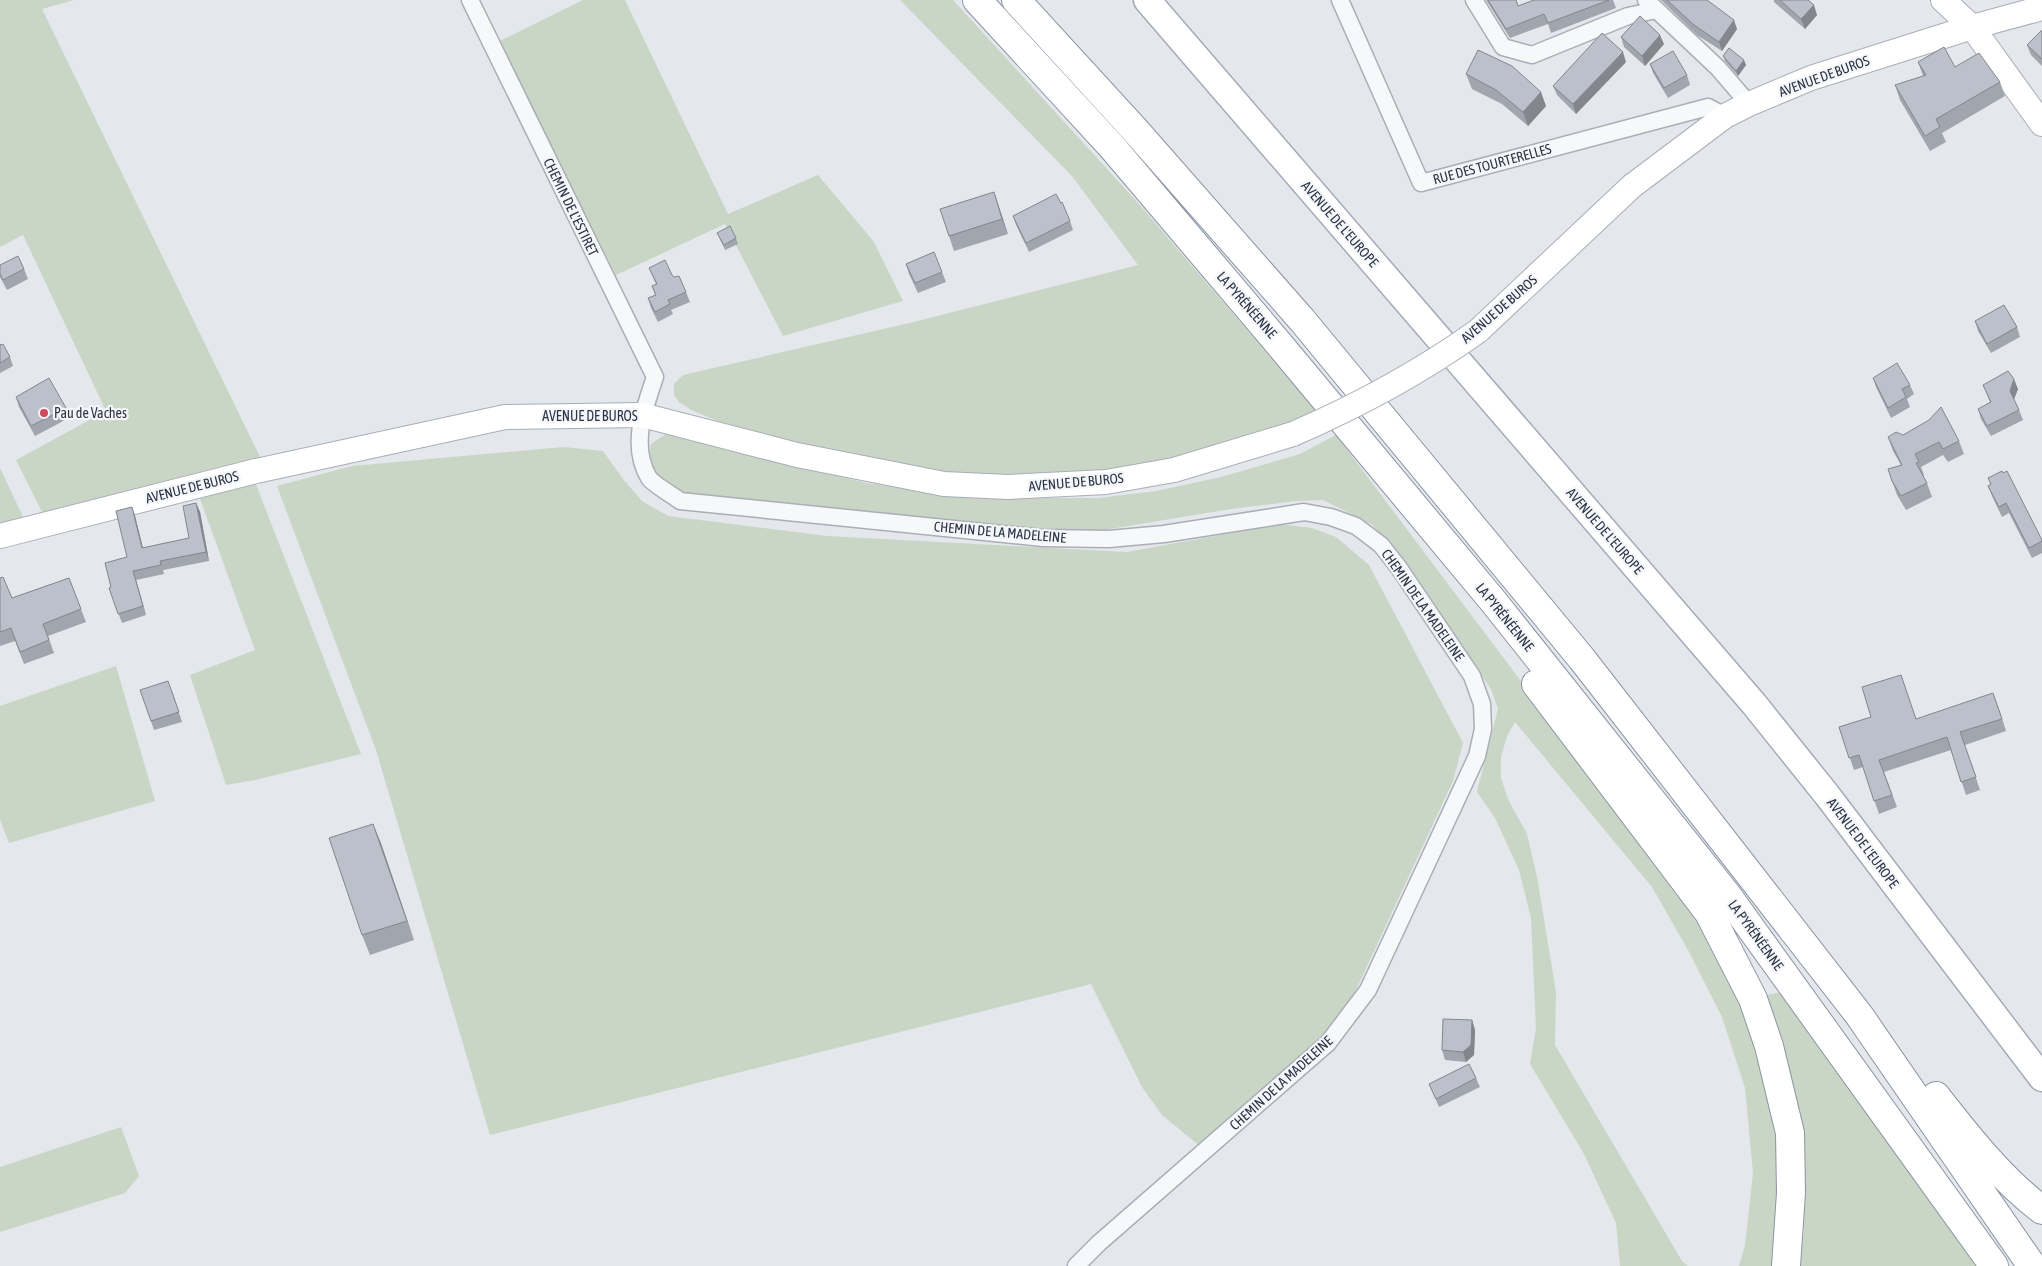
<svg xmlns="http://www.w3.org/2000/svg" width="2042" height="1266" viewBox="0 0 2042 1266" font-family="'Asap Condensed',sans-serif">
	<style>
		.green { fill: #c9d6c5 }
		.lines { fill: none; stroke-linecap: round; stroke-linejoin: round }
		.street-casing { stroke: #a9aeb7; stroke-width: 19 }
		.secondary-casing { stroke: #a9aeb7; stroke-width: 26 }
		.primary-casing { stroke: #a3abb8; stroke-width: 29 }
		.highway-casing { stroke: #8b94a3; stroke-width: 30 }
		.street { stroke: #f7f8fa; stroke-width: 16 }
		.secondary { stroke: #fff; stroke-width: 24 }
		.primary { stroke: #fff; stroke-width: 26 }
		.highway { stroke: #fff; stroke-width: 28 }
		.secondary-bridge-casing { stroke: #a9aeb7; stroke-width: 26; stroke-linecap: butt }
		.secondary-bridge { stroke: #fff; stroke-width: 24 }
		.wall { fill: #a1a5ae }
		.shaded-wall { fill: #83868d }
		.building { fill: #bbc0ca; stroke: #83868d }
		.poi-dot { fill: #d1495b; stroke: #f4f6f9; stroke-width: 2 }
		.labels { text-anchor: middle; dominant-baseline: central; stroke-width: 4.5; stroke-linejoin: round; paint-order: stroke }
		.street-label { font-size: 14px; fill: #2b3445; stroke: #f4f6f9 }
		.poi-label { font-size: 14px; fill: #2b3445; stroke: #f4f6f9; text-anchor: start }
	</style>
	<rect width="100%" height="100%" fill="#e4e7ec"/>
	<path class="green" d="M 0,0 L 74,0 L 42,9 L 262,461 L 42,512 L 16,460 L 106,411 L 23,235 L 0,247 Z
		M 583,0 L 625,0 L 728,214 L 818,175 L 874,242 L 903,301 L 783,336 L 725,224 L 616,275 L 498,42 Z
		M 900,0 L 953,0 L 1139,204 L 1316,411 L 1282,426 L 1143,467 L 1092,473 L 997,476 L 945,474 L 877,463 L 740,430 L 691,410 L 679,402 L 674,395 L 674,384 L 683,375 L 914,322 L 1138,265 L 1072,176 Z
		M 666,434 L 866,483 L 981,498 L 1099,498 L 1156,491 L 1221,477 L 1300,454 L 1336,435 L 1669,878 L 1701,925 L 1754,1026 L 1780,1129 L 1774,1266 L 1739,1266 L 1745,1245 L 1753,1173 L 1745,1088 L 1722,1017 L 1688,950 L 1652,887 L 1515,722 L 1507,736 L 1501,757 L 1501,778 L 1508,799 L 1527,834 L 1537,877 L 1556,992 L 1555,1045 L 1682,1261 L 1688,1266 L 1620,1266 L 1616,1223 L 1584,1154 L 1530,1064 L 1536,1028 L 1531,918 L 1519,870 L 1495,818 L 1477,792 L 1498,709 L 1491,689 L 1373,525 L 1323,500 L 1297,501 L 1231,509 L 1104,530 L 1045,531 L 696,496 C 669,492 645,474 651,444 Z
		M 564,447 L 603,451 L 623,479 L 642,501 L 668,516 L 827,536 L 1127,552 L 1280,524 L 1312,528 L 1336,537 L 1369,565 L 1463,743 L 1453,781 L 1356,990 L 1337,1021 L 1315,1049 L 1202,1148 L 1162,1115 L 1142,1087 L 1091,984 L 490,1135 L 376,750 L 277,486 L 352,466 Z
		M 0,468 L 25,521 L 0,527 Z
		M 255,482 L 361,754 L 255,780 L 226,785 L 190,675 L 255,650 L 199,496 Z
		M 116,666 L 155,801 L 9,843 L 0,820 L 0,706 Z
		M 1780,992 L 1977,1266 L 1799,1266 L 1804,1232 L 1804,1173 L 1764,996 Z
		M 121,1127 L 139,1176 L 125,1193 L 0,1232 L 0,1167 Z"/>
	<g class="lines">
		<defs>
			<path id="street" d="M 470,0 L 655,377 C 644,409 630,446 649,478 C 654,485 673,495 680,501 L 1043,538 L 1109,539 L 1164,534 L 1304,512 L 1331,517 L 1356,526 L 1381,545 L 1399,568 L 1472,676 L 1482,704 L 1483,729 L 1477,756 L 1368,990 L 1328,1043 L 1099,1243 L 1076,1266
				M 1340,0 L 1421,183 L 1708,107 L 1725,116
				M 1474,0 L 1503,47 L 1532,55 L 1628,16 L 1656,10
				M 1646,0 L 1718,68 L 1749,104"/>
			<path id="secondary" d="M 1943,0 L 1972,27 L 2042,124
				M 1478,331 L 1632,186 L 1725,116 L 1749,104 L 1811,78 L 1972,27 L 2042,8
				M 0,536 L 256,471 L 505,417 L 642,415 L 797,455 L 944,484 L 1008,487 L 1106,482 L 1174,470 L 1293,434"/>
			<path id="primary" d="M 1147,0 L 1754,704 L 1827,795 L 2042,1078"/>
			<path id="highway" d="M 977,0 L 1113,148 L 1279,344 L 1493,601 L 1727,895 L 1994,1266
				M 1016,0 L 1135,130 L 1302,320 L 1582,659 L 1859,1015 L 2032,1266
				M 1536,684 L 1709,913 L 1753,999 L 1769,1046 L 1790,1133 L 1791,1193 L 1786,1266
				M 1936,1096 C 1968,1137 2001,1179 2042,1210"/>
		</defs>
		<use href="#street" class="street-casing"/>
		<use href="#secondary" class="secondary-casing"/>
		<use href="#primary" class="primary-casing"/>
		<use href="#highway" class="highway-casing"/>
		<use href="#street" class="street"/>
		<use href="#secondary" class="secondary"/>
		<use href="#primary" class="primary"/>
		<use href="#highway" class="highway"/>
		<defs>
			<path id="secondary-bridge" d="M 1293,434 C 1360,405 1418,374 1478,331"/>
		</defs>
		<use href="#secondary-bridge" class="secondary-bridge-casing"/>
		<use href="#secondary-bridge" class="secondary-bridge"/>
	</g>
	<path class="wall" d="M 1486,0 L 1516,0 L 1518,6 L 1534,0 L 1613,0 L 1616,8 L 1551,33 L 1548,24 L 1510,38 Z
		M 1661,0 L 1707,0 L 1737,29 L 1722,51 L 1697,35 Z
		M 1774,0 L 1808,0 L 1817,15 L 1805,29 L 1774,2 Z
		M 2042,30 L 2042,66 L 2031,55 L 2027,45 Z
		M 1621,37 L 1664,44 L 1645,66 L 1624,47 Z
		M 1723,56 L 1746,65 L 1738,76 L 1725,61 Z
		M 1626,62 L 1576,114 L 1557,95 L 1553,86 Z
		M 1918,62 L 1955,67 L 2000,82 L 2005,96 L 1942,133 L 1946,142 L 1930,151 L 1900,100 L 1895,85 L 1923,76 Z
		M 1650,64 L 1687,75 L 1690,85 L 1668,98 L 1653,73 Z
		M 1466,74 L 1546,106 L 1528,126 L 1502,104 L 1472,89 Z
		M 994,192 L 1008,234 L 954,251 L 949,236 Z
		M 1013,216 L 1070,221 L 1073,230 L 1029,252 L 1016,225 Z
		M 717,233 L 736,238 L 738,244 L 725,250 Z
		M 906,264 L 942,272 L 946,282 L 918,293 L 909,274 Z
		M 0,265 L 24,269 L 28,279 L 7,290 L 0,277 Z
		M 649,268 L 672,275 L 686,292 L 690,302 L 671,310 L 673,314 L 658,322 L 651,308 L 648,298 L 655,295 L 652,286 L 656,284 Z
		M 1975,321 L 2017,327 L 2020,337 L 1991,353 L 1978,331 Z
		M 0,344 L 10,357 L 13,366 L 0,373 Z
		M 1873,378 L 1910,385 L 1914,394 L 1907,399 L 1910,407 L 1891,418 L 1876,387 Z
		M 1983,385 L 2018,389 L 2014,400 L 2019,410 L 2023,420 L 1991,436 L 1981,419 L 1978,409 L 1990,402 Z
		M 16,397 L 66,408 L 69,418 L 35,436 L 19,407 Z
		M 1903,435 L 1959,441 L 1964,454 L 1948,462 L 1943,455 L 1921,467 L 1924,475 L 1923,476 L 1927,483 L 1932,497 L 1906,510 L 1897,495 L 1892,481 L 1901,465 L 1893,451 L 1888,437 Z
		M 1988,478 L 2042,540 L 2042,553 L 2032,558 L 2009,513 L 2002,517 L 1992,496 L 1988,486 L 1991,484 Z
		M 196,503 L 200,512 L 209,561 L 163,570 L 164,574 L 136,580 L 146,615 L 122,623 L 109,588 L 111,587 L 127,557 L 132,507 L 135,516 L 143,548 L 189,538 Z
		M 0,578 L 12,598 L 69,578 L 86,622 L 48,636 L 54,653 L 24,664 L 15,641 L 0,646 Z
		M 1901,675 L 1916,719 L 1998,706 L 2006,731 L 1965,745 L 1980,790 L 1966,795 L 1951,750 L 1884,772 L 1897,807 L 1879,814 L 1863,767 L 1854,770 L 1839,727 L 1871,717 Z
		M 140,690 L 172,691 L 182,722 L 154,730 Z
		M 373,824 L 414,940 L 370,955 L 362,935 Z
		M 1472,1020 L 1475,1030 L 1474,1055 L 1466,1062 L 1445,1060 L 1442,1050 Z
		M 1476,1078 L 1480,1087 L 1439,1107 L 1429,1084 Z"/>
	<path class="shaded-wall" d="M 1814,5 L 1817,15 L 1805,29 L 1801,19 Z
		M 1734,20 L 1737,29 L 1722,51 L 1719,42 Z
		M 1660,35 L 1664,44 L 1645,66 L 1642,56 Z
		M 1623,52 L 1626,62 L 1576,114 L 1573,104 Z
		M 1744,60 L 1746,65 L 1738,76 L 1736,71 Z
		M 1541,92 L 1546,106 L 1528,126 L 1523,112 Z
		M 994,192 L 1008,234 L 1002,219 Z
		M 2014,379 L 2018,389 L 2013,401 L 2010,391 Z
		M 196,503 L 200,512 L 209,561 L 206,552 Z
		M 132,507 L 135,516 L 145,557 L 142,548 Z
		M 133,571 L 136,580 L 146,615 L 143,606 Z
		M 373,824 L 381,843 L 414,940 L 407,921 Z
		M 1472,1020 L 1475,1030 L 1474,1055 L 1466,1062 L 1463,1052 Z"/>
	<path class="building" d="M 1488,0 L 1516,0 L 1518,6 L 1534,0 L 1609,0 L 1548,23 L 1544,14 L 1506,29 Z
		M 1667,0 L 1707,0 L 1734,20 L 1719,42 L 1694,25 Z
		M 1780,0 L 1808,0 L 1814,5 L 1801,19 Z
		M 1640,16 L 1660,35 L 1642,56 L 1621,37 Z
		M 2042,30 L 2042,59 L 2027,45 Z
		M 1602,33 L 1623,52 L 1573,104 L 1553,86 Z
		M 1944,47 L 1955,67 L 1979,53 L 2000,82 L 1936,119 L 1940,127 L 1925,136 L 1895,85 L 1926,75 L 1918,62 Z
		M 1729,48 L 1744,60 L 1736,71 L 1723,56 Z
		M 1478,50 L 1512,66 L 1541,92 L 1523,112 L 1496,90 L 1466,74 Z
		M 1673,51 L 1687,75 L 1664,88 L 1650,64 Z
		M 994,192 L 1002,219 L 949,236 L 940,209 Z
		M 1056,194 L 1061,203 L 1062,202 L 1070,221 L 1026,243 L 1013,216 Z
		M 730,226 L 736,238 L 724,245 L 717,233 Z
		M 934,252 L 942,272 L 915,283 L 906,264 Z
		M 18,256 L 24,269 L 3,280 L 0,274 L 0,265 Z
		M 665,260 L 672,275 L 674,277 L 679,276 L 686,292 L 668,300 L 670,304 L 655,312 L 648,298 L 656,295 L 652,286 L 657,284 L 649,268 Z
		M 2004,305 L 2017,327 L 1987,344 L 1975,321 Z
		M 0,344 L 1,345 L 3,344 L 10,357 L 0,363 Z
		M 1897,363 L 1910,385 L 1902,389 L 1906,397 L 1888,408 L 1873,378 Z
		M 2008,371 L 2014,379 L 2010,391 L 2019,410 L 1987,426 L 1978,409 L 1991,402 L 1983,385 Z
		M 49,378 L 66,408 L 31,426 L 16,397 Z
		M 1941,407 L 1959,441 L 1943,449 L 1939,442 L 1915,454 L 1919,462 L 1916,463 L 1927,483 L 1901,496 L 1892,481 L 1888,469 L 1902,465 L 1888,437 L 1896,432 L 1903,435 L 1929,420 Z
		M 2002,471 L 2003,473 L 2007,471 L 2042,540 L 2042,541 L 2029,548 L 2006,503 L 1999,507 L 1988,486 L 1991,484 L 1988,478 Z
		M 196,503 L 206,552 L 160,561 L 161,565 L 133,571 L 143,606 L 118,614 L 109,588 L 111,587 L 105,563 L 127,557 L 116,511 L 132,507 L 142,548 L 189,538 L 183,506 Z
		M 3,577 L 12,598 L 69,578 L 81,609 L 43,624 L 49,640 L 20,652 L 11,628 L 0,632 L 0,578 Z
		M 1901,675 L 1916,719 L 1993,693 L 2002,719 L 1960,732 L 1976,777 L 1961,782 L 1947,737 L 1879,760 L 1892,795 L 1874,801 L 1859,755 L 1849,758 L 1839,727 L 1871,717 L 1862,687 Z
		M 168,681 L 179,712 L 151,721 L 140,690 Z
		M 373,824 L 407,921 L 362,935 L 329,838 Z
		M 1443,1019 L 1472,1020 L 1471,1045 L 1463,1052 L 1442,1050 Z
		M 1469,1064 L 1476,1078 L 1436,1099 L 1429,1084 Z"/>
	<circle class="poi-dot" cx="44" cy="413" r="5"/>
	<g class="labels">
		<g class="street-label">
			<text transform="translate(1824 76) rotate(-20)">AVENUE DE BUROS</text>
			<text transform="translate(1492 164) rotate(-15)">RUE DES TOURTERELLES</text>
			<text transform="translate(571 207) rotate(64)">CHEMIN DE L'ESTIRET</text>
			<text transform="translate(1340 224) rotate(49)">AVENUE DE L'EUROPE</text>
			<text transform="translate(1247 305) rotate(49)">LA PYRÉNÉENNE</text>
			<text transform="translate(1499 309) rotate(-41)">AVENUE DE BUROS</text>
			<text x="590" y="416">AVENUE DE BUROS</text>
			<text transform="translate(1076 482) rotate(-5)">AVENUE DE BUROS</text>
			<text transform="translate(192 487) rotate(-14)">AVENUE DE BUROS</text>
			<text transform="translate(1605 531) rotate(49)">AVENUE DE L'EUROPE</text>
			<text transform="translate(1000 532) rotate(5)">CHEMIN DE LA MADELEINE</text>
			<text transform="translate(1423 605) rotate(55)">CHEMIN DE LA MADELEINE</text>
			<text transform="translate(1505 617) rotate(51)">LA PYRÉNÉENNE</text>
			<text transform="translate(1863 843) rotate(53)">AVENUE DE L'EUROPE</text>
			<text transform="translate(1756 935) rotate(54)">LA PYRÉNÉENNE</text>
			<text transform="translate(1281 1083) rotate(-42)">CHEMIN DE LA MADELEINE</text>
		</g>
		<g class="poi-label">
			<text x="54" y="413">Pau de Vaches</text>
		</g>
	</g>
</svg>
